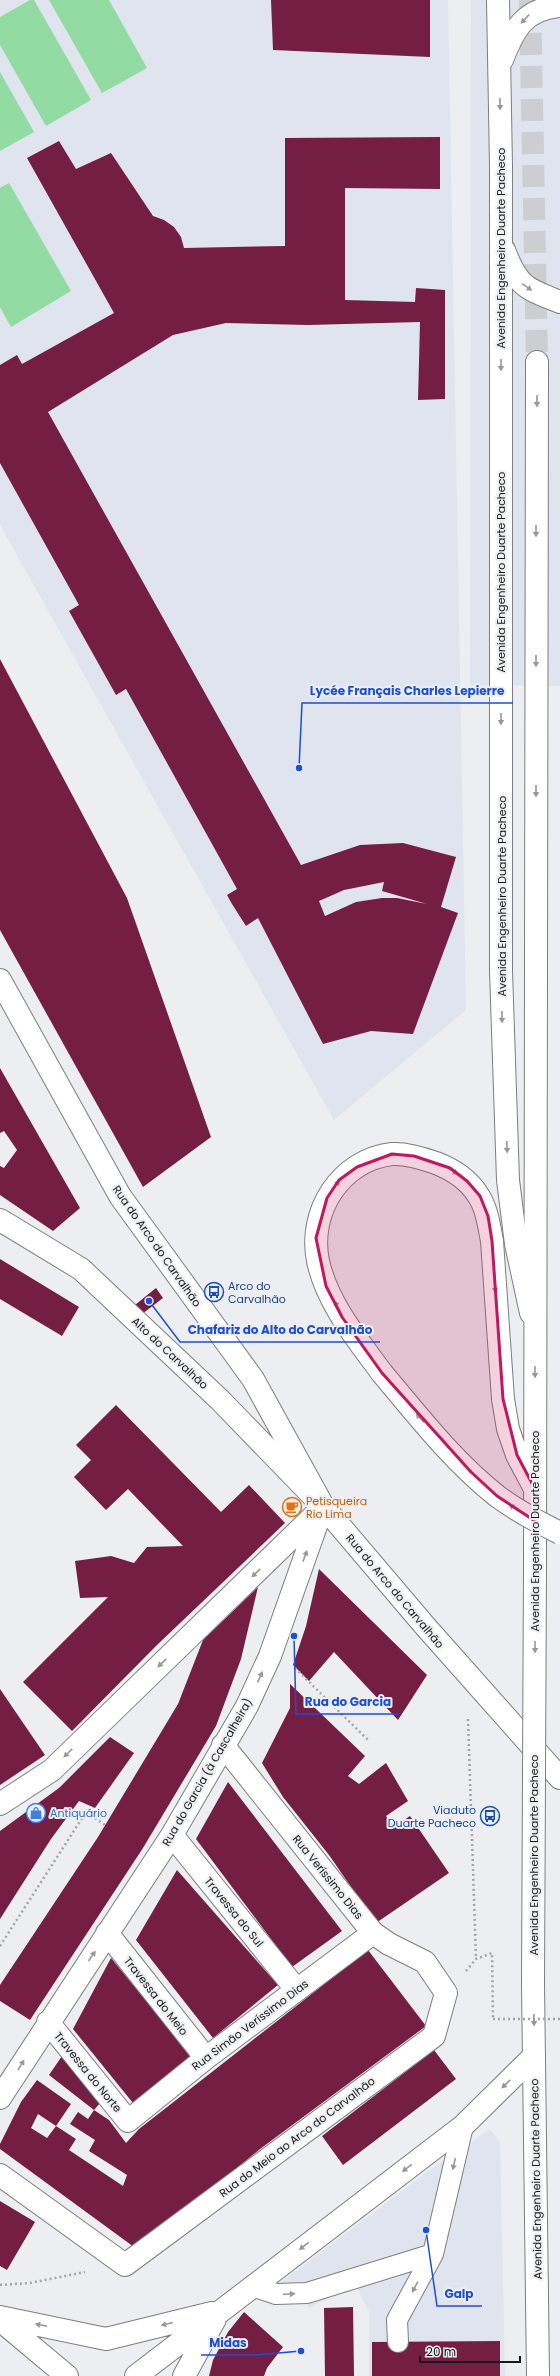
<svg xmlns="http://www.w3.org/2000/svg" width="560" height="2376" viewBox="0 0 560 2376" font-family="Poppins,sans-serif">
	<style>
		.built { fill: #dfe4ee }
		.green { fill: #92dba3 }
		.building { fill: #741e43; fill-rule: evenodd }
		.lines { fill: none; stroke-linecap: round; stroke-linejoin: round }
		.trunk-tunnel { stroke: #ccced1; stroke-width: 22; stroke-dasharray: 22 11; stroke-linecap: butt }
		.service-casing { stroke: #7d7e81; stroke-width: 22 }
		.minor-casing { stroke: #7d7e81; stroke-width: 24 }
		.tertiary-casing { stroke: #7d7e81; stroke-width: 24 }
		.primary-casing { stroke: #7d7e81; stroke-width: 24 }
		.trunk-casing { stroke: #7d7e81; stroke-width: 24 }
		.path { stroke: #a3a5a7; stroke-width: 2.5; stroke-dasharray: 2 3; stroke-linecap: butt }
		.service { stroke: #fff; stroke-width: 20 }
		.minor { stroke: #fff; stroke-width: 22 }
		.tertiary { stroke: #fff; stroke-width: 22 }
		.primary { stroke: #fff; stroke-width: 22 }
		.trunk { stroke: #fff; stroke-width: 22 }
		.trunk-bridge-casing { stroke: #7d7e81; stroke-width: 24; stroke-linecap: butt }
		.path-bridge { stroke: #a3a5a7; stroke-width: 2.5; stroke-dasharray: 2 3; stroke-linecap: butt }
		.trunk-bridge { stroke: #fff; stroke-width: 22 }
		.oneway { fill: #979798 }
		.marked { fill: #c2185b; fill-opacity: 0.2; stroke: #c2185b; stroke-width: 3; stroke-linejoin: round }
		.labels { text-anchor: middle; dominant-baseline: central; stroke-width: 4; stroke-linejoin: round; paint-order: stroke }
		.street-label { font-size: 11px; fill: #181819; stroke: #eceef1 }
		.transit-label { font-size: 11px; fill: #164399; stroke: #eceef1; text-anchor: start }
		.food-label { font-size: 11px; fill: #c56008; stroke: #eceef1; text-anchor: start }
		.shop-label { font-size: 11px; fill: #366cbe; stroke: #eceef1; text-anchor: start }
		.leader { fill: none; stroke: #1d4ed8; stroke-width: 1.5 }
		.callout-dot { fill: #1d4ed8; stroke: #eceef1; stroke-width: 1.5 }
		.callout-label { font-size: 12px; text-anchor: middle; font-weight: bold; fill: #1d4ed8; stroke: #eceef1; stroke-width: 4; stroke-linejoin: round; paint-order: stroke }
	</style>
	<rect width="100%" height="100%" fill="#eceef1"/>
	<path class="built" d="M 0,0 L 448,0 L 466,1010 L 334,1120 L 0,525 Z
		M 471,0 L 560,0 L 560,686 L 470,685 Z
		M 490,2129 L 500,2142 L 505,2376 L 369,2376 L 369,2311 L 355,2285 L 309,2308 L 297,2288 L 276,2286 L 423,2175 Z"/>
	<path class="green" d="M 30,0 L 34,0 L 91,100 L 46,126 L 0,45 L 0,17 Z
		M 49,0 L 109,0 L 147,68 L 102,93 Z
		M 0,72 L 34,132 L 0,151 Z
		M 9,183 L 71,291 L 11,327 L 0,307 L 0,188 Z"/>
	<path class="building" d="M 271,0 L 430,0 L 430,57 L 273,50 Z
		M 440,137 L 440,189 L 345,188 L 345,300 L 415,302 L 416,288 L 445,290 L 445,399 L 418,400 L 420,322 L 308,325 L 226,323 L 173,335 L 48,412 L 301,865 L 360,845 L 403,843 L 456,857 L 441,907 L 458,913 L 413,1034 L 371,1031 L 323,1044 L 258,918 L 246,926 L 232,904 L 227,895 L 237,889 L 126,689 L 116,695 L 69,611 L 79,605 L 0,463 L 0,365 L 17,355 L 22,364 L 114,313 L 27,158 L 59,141 L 76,169 L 111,153 L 153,216 L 164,220 L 174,227 L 181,237 L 184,248 L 285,246 L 285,138 ZM 384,882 L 382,891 L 427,904 L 397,898 L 382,898 L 356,902 L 325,916 L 319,901 L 344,890 Z
		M 0,659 L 127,898 L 211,1137 L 143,1187 L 0,930 Z
		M 0,1068 L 80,1208 L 53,1231 L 0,1195 L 0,1166 L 4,1168 L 17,1150 L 4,1131 L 0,1133 Z
		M 0,1259 L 79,1307 L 62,1336 L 0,1299 Z
		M 156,1288 L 163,1298 L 142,1314 L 135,1305 Z
		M 116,1405 L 221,1512 L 249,1485 L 285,1523 L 157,1645 L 72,1731 L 23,1682 L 108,1597 L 80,1598 L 75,1561 L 111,1556 L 134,1563 L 147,1547 L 183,1546 L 128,1489 L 106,1510 L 74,1477 L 91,1460 L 76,1445 Z
		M 319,1569 L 427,1675 L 398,1720 L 334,1652 L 309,1681 L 293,1665 L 306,1626 Z
		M 258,1587 L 241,1659 L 216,1726 L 143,1848 L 30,2020 L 0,2001 L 0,1985 L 98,1837 L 178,1704 L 203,1640 Z
		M 290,1684 L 365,1756 L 348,1776 L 359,1784 L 386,1763 L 408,1801 L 386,1816 L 394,1827 L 410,1816 L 449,1873 L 376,1923 L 329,1855 L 283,1797 L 262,1763 L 290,1708 Z
		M 0,1689 L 45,1755 L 0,1785 Z
		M 110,1737 L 134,1753 L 95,1808 L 79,1801 L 51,1839 L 0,1919 L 0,1831 L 59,1788 Z
		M 228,1782 L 342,1931 L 292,1967 L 196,1839 Z
		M 177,1870 L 278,1985 L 213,2038 L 136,1940 Z
		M 368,1950 L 426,2026 L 260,2149 L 176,2218 L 134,2247 L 0,2149 L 0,2144 L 21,2102 L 37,2080 L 71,2104 L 56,2126 L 38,2114 L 31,2128 L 47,2138 L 56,2126 L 76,2139 L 69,2150 L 123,2186 L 127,2175 L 89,2151 L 95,2140 L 70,2124 L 78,2112 L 88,2119 L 94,2110 L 109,2120 L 126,2143 L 139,2129 Z
		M 111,1958 L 192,2057 L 133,2103 L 73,2029 Z
		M 434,2050 L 456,2079 L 343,2165 L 322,2136 Z
		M 62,2056 L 101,2102 L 94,2110 L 49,2075 Z
		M 0,2201 L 35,2222 L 7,2270 L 0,2266 Z
		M 353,2307 L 354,2376 L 325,2376 L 324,2308 Z
		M 244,2312 L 283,2347 L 267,2368 L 264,2376 L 209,2376 L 213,2360 L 228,2332 Z
		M 500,2341 L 500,2376 L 372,2376 L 372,2342 Z"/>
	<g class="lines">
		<path class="trunk-tunnel" d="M 530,0 L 537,362"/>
		<defs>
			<path id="service" d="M 252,2286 L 276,2294 L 307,2293 L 433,2254
				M 398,2342 L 397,2320 L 433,2254 L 463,2126"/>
			<path id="minor" d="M 0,1220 L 81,1269 L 220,1400 L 314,1497
				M 0,1804 L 52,1770 L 320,1510
				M 172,1835 L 296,1989
				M 107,1933 L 206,2058
				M 48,2022 L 128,2121 L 206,2058 L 373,1933
				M 0,2098 L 172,1835 L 247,1706 L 270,1656 L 323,1506
				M 0,2175 L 125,2265 L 434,2036 L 446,1993 L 425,1962 L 389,1944 L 373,1933 L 223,1745
				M 0,2317 L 106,2339 L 212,2313
				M 0,2320 L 67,2376
				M 136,2376 L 463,2126 L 534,2056
				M 184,2376 L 215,2319"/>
			<path id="tertiary" d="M 0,980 L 120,1196 L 253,1379 L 323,1506 L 425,1626 L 560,1778"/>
			<path id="primary" d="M 498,0 L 501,166 L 501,971 L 508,1180 L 516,1244 L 531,1313
				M 502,60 C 514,29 524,9 560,6
				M 504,250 C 518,287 525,288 560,302"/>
			<path id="trunk" d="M 382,1373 C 357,1339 327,1303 318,1261 C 308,1212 340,1160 392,1154 C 406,1153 422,1158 436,1163 C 454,1170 468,1179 478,1195 C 487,1208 489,1226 492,1241 L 503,1399 L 508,1429 L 517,1455 L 534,1487
				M 535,1566 L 537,362
				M 533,1984 L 538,2376"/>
		</defs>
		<use href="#service" class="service-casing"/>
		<use href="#minor" class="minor-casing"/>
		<use href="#tertiary" class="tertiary-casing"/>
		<use href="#primary" class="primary-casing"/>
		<use href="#trunk" class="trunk-casing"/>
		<path class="path" d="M 295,1668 L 369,1741
			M 468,1719 L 476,1959
			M 0,1946 L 86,1812 L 105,1825
			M 466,1971 L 476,1959 L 492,1953 L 493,2019
			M 0,2285 L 30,2283 L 85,2272"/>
		<use href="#service" class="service"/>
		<use href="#minor" class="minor"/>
		<use href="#tertiary" class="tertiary"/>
		<use href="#primary" class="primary"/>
		<use href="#trunk" class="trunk"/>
		<defs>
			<path id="trunk-bridge" d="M 382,1373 C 418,1416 453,1461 497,1496 C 517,1511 538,1522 560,1533
				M 533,1984 L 535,1566"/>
		</defs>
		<use href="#trunk-bridge" class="trunk-bridge-casing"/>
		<path class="path-bridge" d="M 493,2019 L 560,2019"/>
		<use href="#trunk-bridge" class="trunk-bridge"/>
	</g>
	<defs><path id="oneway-solid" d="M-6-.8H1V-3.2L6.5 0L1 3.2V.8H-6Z"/></defs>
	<g class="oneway">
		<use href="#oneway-solid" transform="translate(525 19) rotate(133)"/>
		<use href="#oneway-solid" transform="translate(500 104) rotate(89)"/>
		<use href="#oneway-solid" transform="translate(527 287) rotate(35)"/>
		<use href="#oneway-solid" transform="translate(501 365) rotate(90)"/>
		<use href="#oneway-solid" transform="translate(537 401) rotate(90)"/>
		<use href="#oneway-solid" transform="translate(536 531) rotate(90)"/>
		<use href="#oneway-solid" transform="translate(536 661) rotate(90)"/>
		<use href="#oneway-solid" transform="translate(501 719) rotate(90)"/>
		<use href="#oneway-solid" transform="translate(536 791) rotate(90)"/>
		<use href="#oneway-solid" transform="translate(502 1017) rotate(89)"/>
		<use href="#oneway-solid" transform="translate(507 1147) rotate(88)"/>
		<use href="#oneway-solid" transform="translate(453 1171) rotate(33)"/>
		<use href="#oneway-solid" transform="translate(336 1185) rotate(-53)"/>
		<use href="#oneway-solid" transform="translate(495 1287) rotate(87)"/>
		<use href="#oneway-solid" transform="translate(337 1306) rotate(-117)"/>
		<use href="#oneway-solid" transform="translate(535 1372) rotate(90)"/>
		<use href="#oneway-solid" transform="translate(420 1418) rotate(-131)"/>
		<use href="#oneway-solid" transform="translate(514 1508) rotate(-145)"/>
		<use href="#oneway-solid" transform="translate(305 1556) rotate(-70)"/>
		<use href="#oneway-solid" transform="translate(256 1573) rotate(136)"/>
		<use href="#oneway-solid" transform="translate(535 1647) rotate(90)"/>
		<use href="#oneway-solid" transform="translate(162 1663) rotate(137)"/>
		<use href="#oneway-solid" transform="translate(260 1677) rotate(-65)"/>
		<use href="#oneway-solid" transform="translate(68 1753) rotate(135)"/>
		<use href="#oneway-solid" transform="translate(92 1956) rotate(-56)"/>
		<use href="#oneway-solid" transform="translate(534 2020) rotate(89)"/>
		<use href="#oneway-solid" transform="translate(21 2065) rotate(-58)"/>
		<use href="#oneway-solid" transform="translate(506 2084) rotate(136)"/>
		<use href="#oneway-solid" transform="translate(454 2164) rotate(103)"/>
		<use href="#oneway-solid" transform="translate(407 2168) rotate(143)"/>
		<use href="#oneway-solid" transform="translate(304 2246) rotate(143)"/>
		<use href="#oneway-solid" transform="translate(415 2287) rotate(118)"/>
		<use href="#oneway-solid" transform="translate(289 2294) rotate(-2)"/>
		<use href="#oneway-solid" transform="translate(167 2324) rotate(166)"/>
		<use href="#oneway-solid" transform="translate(41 2325) rotate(-168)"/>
	</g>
	<path class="marked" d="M 392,1154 L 414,1156 L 450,1168 L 467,1181 L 480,1196 L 488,1216 L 492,1241 L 503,1399 L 517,1455 L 535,1489 L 535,1521 L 497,1496 L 471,1472 L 382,1373 L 342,1317 L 326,1286 L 316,1238 L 327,1198 L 339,1180 L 357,1167 Z"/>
	<defs>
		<symbol id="bus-ring" viewBox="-11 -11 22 22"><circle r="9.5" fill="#eceef1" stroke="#1a4fb4" stroke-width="1.5"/><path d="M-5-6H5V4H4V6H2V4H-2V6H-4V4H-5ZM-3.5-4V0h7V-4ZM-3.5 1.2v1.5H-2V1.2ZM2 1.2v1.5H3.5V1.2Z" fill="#1a4fb4"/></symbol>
		<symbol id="cafe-ring" viewBox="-11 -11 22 22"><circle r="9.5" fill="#eceef1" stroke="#e8710a" stroke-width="1.5"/><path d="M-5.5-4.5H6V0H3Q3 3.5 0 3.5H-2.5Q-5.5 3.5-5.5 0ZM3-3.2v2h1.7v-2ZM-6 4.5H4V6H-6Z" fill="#e8710a"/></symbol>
		<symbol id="shop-ring" viewBox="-11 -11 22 22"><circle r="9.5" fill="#eceef1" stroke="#3f7fe0" stroke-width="1.5"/><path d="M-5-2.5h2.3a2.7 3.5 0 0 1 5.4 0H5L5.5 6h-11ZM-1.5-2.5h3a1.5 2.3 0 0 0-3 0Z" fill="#3f7fe0"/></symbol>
	</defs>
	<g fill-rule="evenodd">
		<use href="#bus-ring" x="203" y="1281" width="22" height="22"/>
		<use href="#cafe-ring" x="281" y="1496" width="22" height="22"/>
		<use href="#shop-ring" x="25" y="1802" width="22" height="22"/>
		<use href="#bus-ring" x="479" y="1805" width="22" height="22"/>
	</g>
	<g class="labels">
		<g class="street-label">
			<text transform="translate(501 248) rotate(-90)">Avenida Engenheiro Duarte Pacheco</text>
			<text transform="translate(501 572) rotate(-90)">Avenida Engenheiro Duarte Pacheco</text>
			<text transform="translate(502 896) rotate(-90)">Avenida Engenheiro Duarte Pacheco</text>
			<text transform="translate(157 1246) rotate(55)">Rua do Arco do Carvalhão</text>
			<text transform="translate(170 1353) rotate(43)">Alto do Carvalhão</text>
			<text transform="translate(535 1531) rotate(-90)">Avenida Engenheiro Duarte Pacheco</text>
			<text transform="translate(395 1591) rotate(50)">Rua do Arco do Carvalhão</text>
			<text transform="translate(207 1772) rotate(-60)">Rua do Garcia (à Cascalheira)</text>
			<text transform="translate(534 1855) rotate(-90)">Avenida Engenheiro Duarte Pacheco</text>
			<text transform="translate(328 1877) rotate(51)">Rua Veríssimo Dias</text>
			<text transform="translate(234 1912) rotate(51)">Travessa do Sul</text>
			<text transform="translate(156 1996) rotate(52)">Travessa do Meio</text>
			<text transform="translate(250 2025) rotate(-37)">Rua Simão Veríssimo Dias</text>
			<text transform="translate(88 2072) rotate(51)">Travessa do Norte</text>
			<text transform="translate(297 2137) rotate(-37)">Rua do Meio ao Arco do Carvalhão</text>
			<text transform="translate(536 2179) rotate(-91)">Avenida Engenheiro Duarte Pacheco</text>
		</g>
		<g class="transit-label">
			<text x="228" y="1286">Arco do<tspan x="228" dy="13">Carvalhão</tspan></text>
			<text x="476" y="1810" text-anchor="end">Viaduto<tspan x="476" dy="13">Duarte Pacheco</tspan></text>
		</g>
		<g class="food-label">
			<text x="306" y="1501">Petisqueira<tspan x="306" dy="13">Rio Lima</tspan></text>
		</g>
		<g class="shop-label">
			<text x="50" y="1813">Antiquário</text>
		</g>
	</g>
	<path class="leader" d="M299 768L302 703H513M149 1301L180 1342H380M294 1636L296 1714H399M426 2230L437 2306H482M301 2351L255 2355H201"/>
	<g class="callout-dot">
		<circle cx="299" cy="768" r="4"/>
		<circle cx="149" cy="1301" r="4"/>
		<circle cx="294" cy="1636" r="4"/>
		<circle cx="426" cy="2230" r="4"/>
		<circle cx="301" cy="2351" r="4"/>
	</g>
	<g class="callout-label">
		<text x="407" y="695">Lycée Français Charles Lepierre</text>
		<text x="280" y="1334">Chafariz do Alto do Carvalhão</text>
		<text x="348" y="1706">Rua do Garcia</text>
		<text x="459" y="2298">Galp</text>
		<text x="228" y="2347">Midas</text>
	</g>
	<path d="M420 2356v6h100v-6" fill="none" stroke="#181819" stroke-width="2"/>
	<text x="426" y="2356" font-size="12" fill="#181819" stroke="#eceef1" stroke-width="3" paint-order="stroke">20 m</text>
</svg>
